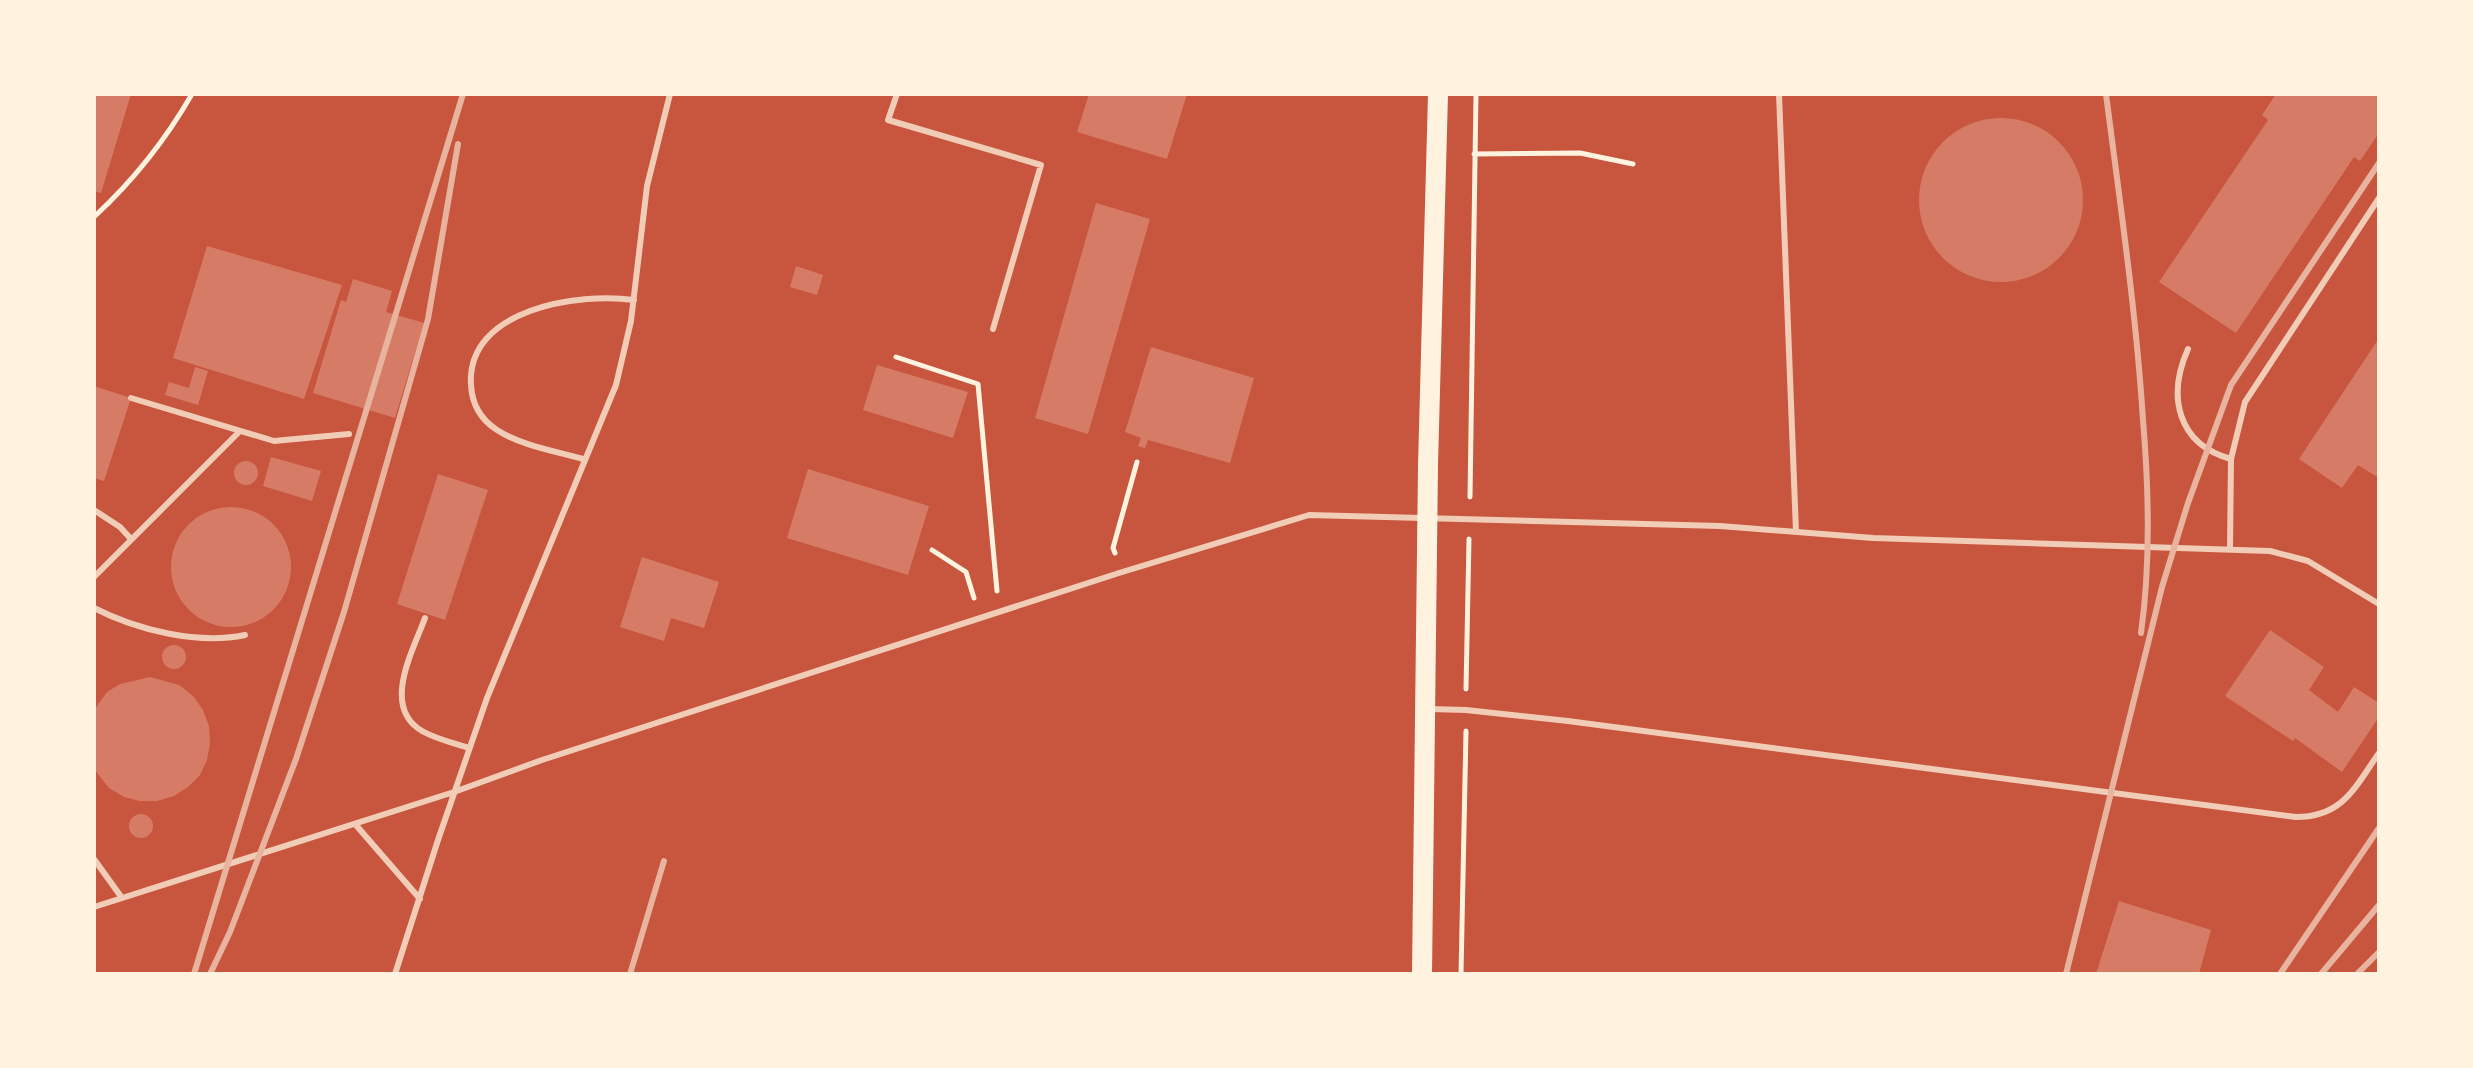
<svg xmlns="http://www.w3.org/2000/svg" width="2473" height="1068" viewBox="0 0 2473 1068" font-family="'Noto Serif',serif">
	<style>
		.building { fill: #d67c66 }
		.lines { fill: none; stroke-linecap: round; stroke-linejoin: round }
		.path { stroke: #fff3e0; stroke-width: 5 }
		.service { stroke: #f1ccb7; stroke-width: 6 }
		.primary { stroke: #fff3e0; stroke-width: 20 }
		.rail { stroke: #e9b49f; stroke-width: 6 }
	</style>
	<rect width="100%" height="100%" fill="#c8553d"/>
	<path class="building" d="M 94,94 L 131,94 L 101,193 L 94,191 Z
		M 1089,94 L 1187,94 L 1167,159 L 1077,132 Z
		M 2276,94 L 2379,94 L 2379,133 L 2360,161 L 2354,157 L 2236,333 L 2159,282 L 2268,120 L 2262,115 Z
		M1919 200a82 82 0 1 1 164 0a82 82 0 1 1-164 0Z
		M 1096,203 L 1150,219 L 1088,434 L 1035,418 Z
		M 207,246 L 342,285 L 304,399 L 173,358 Z
		M 796,266 L 823,275 L 817,295 L 790,287 Z
		M 353,279 L 392,291 L 386,312 L 424,323 L 395,418 L 313,393 L 341,300 L 346,302 Z
		M 2379,338 L 2379,478 L 2358,465 L 2342,488 L 2299,459 Z
		M 1151,347 L 1254,378 L 1230,463 L 1148,440 L 1145,448 L 1141,447 L 1138,446 L 1141,438 L 1125,432 Z
		M 877,365 L 968,392 L 953,438 L 863,410 Z
		M 195,367 L 208,371 L 198,405 L 165,395 L 169,382 L 189,388 Z
		M 94,386 L 131,398 L 104,481 L 94,478 Z
		M 271,457 L 321,471 L 312,501 L 263,486 Z
		M234 473a12 12 0 1 1 24 0a12 12 0 1 1-24 0Z
		M 808,469 L 929,506 L 908,575 L 787,538 Z
		M 438,474 L 488,490 L 445,620 L 397,604 Z
		M171 567a60 60 0 1 1 120 0a60 60 0 1 1-120 0Z
		M 642,557 L 719,582 L 704,628 L 671,618 L 664,641 L 620,627 Z
		M 2270,630 L 2324,667 L 2309,690 L 2338,712 L 2354,687 L 2379,703 L 2379,717 L 2342,772 L 2295,738 L 2293,741 L 2225,696 Z
		M162 657a12 12 0 1 1 24 0a12 12 0 1 1-24 0Z
		M 150,677 L 179,685 L 193,696 L 203,710 L 209,726 L 210,743 L 207,760 L 200,775 L 188,787 L 174,796 L 157,801 L 140,801 L 124,797 L 109,788 L 94,769 L 94,710 L 107,692 L 120,684 Z
		M129 826a12 12 0 1 1 24 0a12 12 0 1 1-24 0Z
		M 2119,901 L 2211,930 L 2199,974 L 2096,974 Z"/>
	<g class="lines">
		<path class="path" d="M 1474,154 L 1580,153 L 1633,164
			M 94,217 C 134,180 165,141 192,94
			M 896,357 L 978,384 L 997,591
			M 1470,497 L 1476,94
			M 932,550 L 966,572 L 974,598
			M 1115,553 L 1113,548 L 1137,462
			M 1466,689 L 1469,539
			M 1461,974 L 1466,731"/>
		<path class="service" d="M 897,94 L 888,120 L 1041,165 L 993,329
			M 1779,94 L 1796,532
			M 2188,349 C 2167,396 2177,444 2231,459
			M 131,398 L 274,441 L 349,434
			M 583,459 C 555,451 522,446 497,430 C 480,419 472,404 471,385 C 466,309 579,292 634,300
			M 94,510 L 120,527 L 131,539
			M 2230,549 L 2231,459 L 2245,402 L 2379,198
			M 94,577 L 239,432
			M 94,608 C 137,630 198,645 245,635
			M 425,618 C 413,651 381,707 422,731 C 436,739 453,743 469,748
			M 1430,709 L 1466,710 L 1568,721 L 2296,817 C 2343,817 2355,787 2379,753
			M 355,824 L 420,899
			M 94,859 L 122,898
			M 94,907 L 454,792 L 542,760 L 1119,573 L 1309,515 L 1720,526 L 1873,538 L 2270,551 L 2308,561 L 2379,604
			M 395,974 L 438,840 L 487,698 L 616,385 L 631,321 L 647,186 L 670,94"/>
		<path class="primary" d="M 1422,974 L 1428,465 L 1438,94"/>
		<path class="rail" d="M 2106,94 C 2120,203 2136,311 2143,420 C 2149,491 2151,562 2141,633
			M 194,974 L 463,94
			M 210,974 L 230,932 L 296,759 L 344,612 L 428,319 L 458,144
			M 630,974 L 664,861
			M 2066,974 L 2162,587 L 2188,503 L 2231,385 L 2379,163
			M 2280,974 L 2379,828
			M 2321,974 L 2379,905
			M 2357,974 L 2379,952"/>
	</g>
	<rect width="2473" height="1068" fill="none" stroke="#fff3e0" stroke-width="192"/>
</svg>
